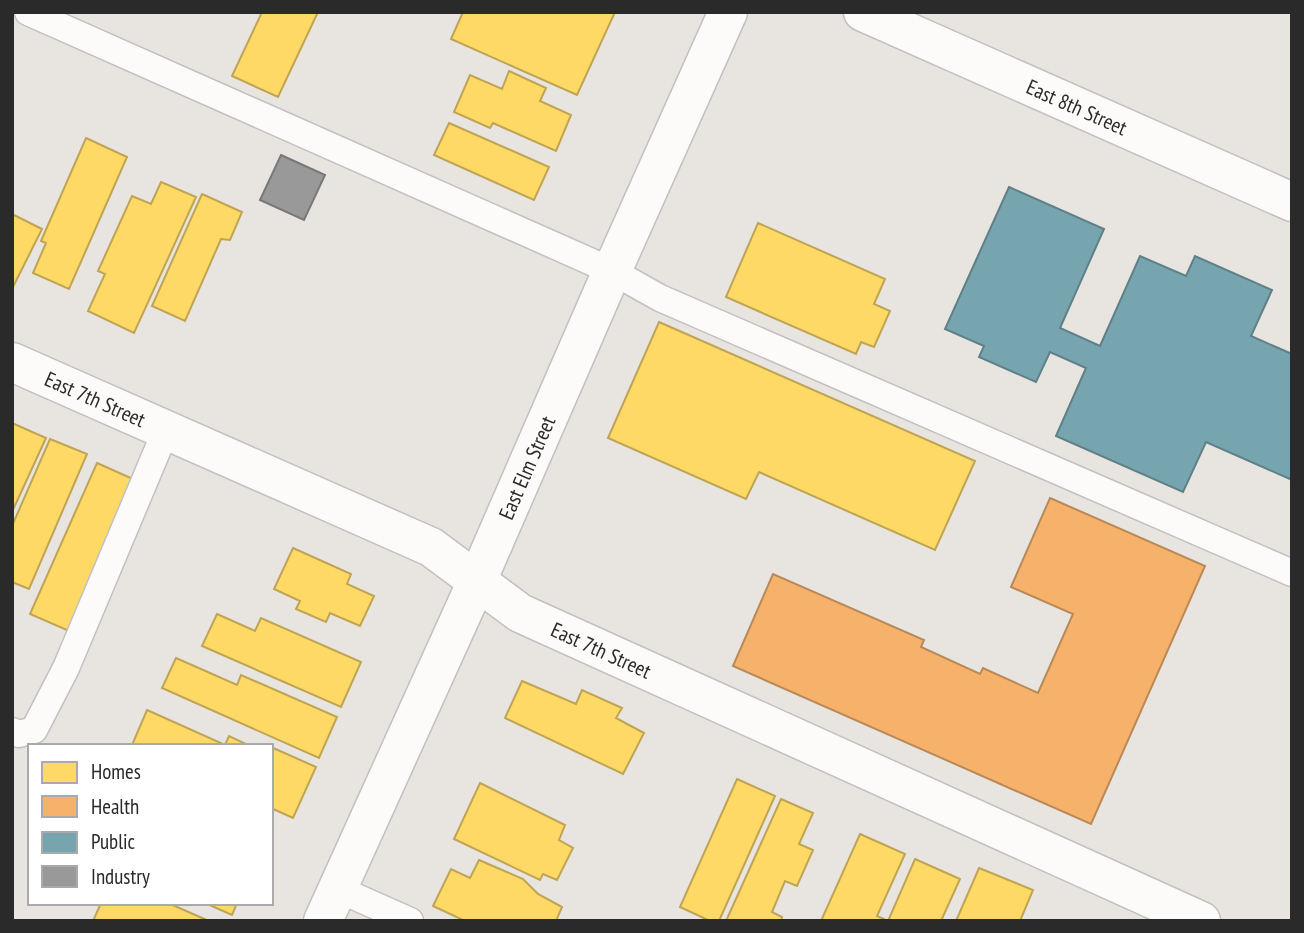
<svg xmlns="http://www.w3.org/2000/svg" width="1304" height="933" viewBox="0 0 1304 933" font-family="'PT Sans Narrow',sans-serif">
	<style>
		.homes { fill: #ffd966; stroke: #bfa454; stroke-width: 2 }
		.health { fill: #f6b26b; stroke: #b98958; stroke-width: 2 }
		.public { fill: #76a5af; stroke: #5f8087; stroke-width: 2 }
		.industry { fill: #999; stroke: #787878; stroke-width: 2 }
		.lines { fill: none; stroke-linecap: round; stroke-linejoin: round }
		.service-casing { stroke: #c2c0c1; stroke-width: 29 }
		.minor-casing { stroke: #c2c0c1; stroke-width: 41 }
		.tertiary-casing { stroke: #c2c0c1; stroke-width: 41 }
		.secondary-casing { stroke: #c2c0c1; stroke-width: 41 }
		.service { stroke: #fcfbfa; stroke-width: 26 }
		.minor { stroke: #fcfbfa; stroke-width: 38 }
		.tertiary { stroke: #fcfbfa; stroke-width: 38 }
		.secondary { stroke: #fcfbfa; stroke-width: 38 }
		.labels { text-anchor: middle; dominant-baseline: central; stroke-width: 7; stroke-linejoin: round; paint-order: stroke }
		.street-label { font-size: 21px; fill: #2a2a2a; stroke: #fff }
	</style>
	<rect width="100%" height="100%" fill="#e8e4e0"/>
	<path class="homes" d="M 262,12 L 318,12 L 278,97 L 232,76 Z
		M 463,12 L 615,12 L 577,95 L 451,39 Z
		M 509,71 L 546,88 L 540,101 L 571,115 L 556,151 L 493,123 L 490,128 L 454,112 L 470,75 L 502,89 Z
		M 449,123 L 549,167 L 534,200 L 434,155 Z
		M 86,138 L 127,157 L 69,289 L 33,273 L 46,243 L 41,241 Z
		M 161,182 L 196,197 L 134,333 L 88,311 L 105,274 L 98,271 L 132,196 L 151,204 Z
		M 202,194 L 242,212 L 230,240 L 221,239 L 185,321 L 152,306 Z
		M 12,214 L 42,229 L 12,289 Z
		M 758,223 L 885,279 L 874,304 L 890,311 L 874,347 L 861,342 L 856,354 L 726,297 Z
		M 659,322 L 975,461 L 935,550 L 759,472 L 746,499 L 608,438 Z
		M 12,423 L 46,438 L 12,512 Z
		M 50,439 L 87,454 L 29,589 L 12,582 L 12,526 Z
		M 97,463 L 142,483 L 76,634 L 30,614 Z
		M 293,548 L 351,574 L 347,584 L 374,596 L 360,626 L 330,613 L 326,622 L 296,609 L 300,601 L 274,589 Z
		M 217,614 L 255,631 L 261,618 L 361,662 L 341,707 L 202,646 Z
		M 176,658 L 237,685 L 241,675 L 337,717 L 319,758 L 162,688 Z
		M 522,681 L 576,704 L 582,690 L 622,708 L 616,718 L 644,733 L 623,774 L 505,718 Z
		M 147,710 L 225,745 L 229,736 L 250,746 L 134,746 L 132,745 Z
		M 271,747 L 316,767 L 293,818 L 271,808 Z
		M 737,779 L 775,796 L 719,921 L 710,921 L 680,907 Z
		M 480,783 L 565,825 L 559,840 L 573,848 L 557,880 L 543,874 L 540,880 L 454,839 Z
		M 781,799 L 813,813 L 799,844 L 813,850 L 797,886 L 785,881 L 772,912 L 782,917 L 781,921 L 726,921 Z
		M 860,834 L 905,854 L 877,916 L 884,919 L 883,921 L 821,921 Z
		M 915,859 L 960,879 L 941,921 L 888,921 Z
		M 479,860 L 523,879 L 538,894 L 562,907 L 556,921 L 465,921 L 433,906 L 451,869 L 470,878 Z
		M 979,868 L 1033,890 L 1020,921 L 956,921 Z
		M 101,903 L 168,903 L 209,921 L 93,921 Z
		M 205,903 L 237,903 L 232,915 Z"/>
	<path class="health" d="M 1050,498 L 1205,566 L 1091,824 L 733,666 L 773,574 L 924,640 L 921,647 L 980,674 L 983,668 L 1038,693 L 1073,614 L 1011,587 Z"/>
	<path class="public" d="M 1009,187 L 1104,229 L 1060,328 L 1100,346 L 1140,256 L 1186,276 L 1195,256 L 1272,290 L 1251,336 L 1292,354 L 1292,480 L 1206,442 L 1183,492 L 1056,436 L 1086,368 L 1050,352 L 1036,382 L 979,357 L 984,346 L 945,329 Z"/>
	<path class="industry" d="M 281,155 L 325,175 L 304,220 L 260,200 Z"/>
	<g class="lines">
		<defs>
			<path id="service" d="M 28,12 L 612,271 L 660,298 L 1292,573
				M 12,731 L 19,734 L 34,730 L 66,668 L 166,430
				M 338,889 L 410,921"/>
			<g id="minor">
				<path id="s1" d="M 12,362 L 431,547 L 520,613 L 1201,921"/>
			</g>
			<g id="tertiary">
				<path id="s2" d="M 863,12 L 1292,202"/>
			</g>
			<g id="secondary">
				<path id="s3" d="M 323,921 L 477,581 L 612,271 L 728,12"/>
			</g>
		</defs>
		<use href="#service" class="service-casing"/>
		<use href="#minor" class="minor-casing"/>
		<use href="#tertiary" class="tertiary-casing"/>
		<use href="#secondary" class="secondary-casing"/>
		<use href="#service" class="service"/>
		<use href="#minor" class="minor"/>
		<use href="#tertiary" class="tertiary"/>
		<use href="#secondary" class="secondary"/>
	</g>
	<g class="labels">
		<g class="street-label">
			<text stroke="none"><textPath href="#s2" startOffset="234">East 8th Street</textPath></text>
			<text stroke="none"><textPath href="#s1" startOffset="91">East 7th Street</textPath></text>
			<text stroke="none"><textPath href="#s3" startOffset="497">East Elm Street</textPath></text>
			<text stroke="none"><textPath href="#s1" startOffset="658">East 7th Street</textPath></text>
		</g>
	</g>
	<rect width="1304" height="933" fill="none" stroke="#2a2a2a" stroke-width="28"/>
	<rect x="28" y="744" width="245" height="161" fill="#ffffff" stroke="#aaaaaa" stroke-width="2"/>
	<rect x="42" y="762" width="35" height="21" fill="#ffd966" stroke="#aaaaaa" stroke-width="2"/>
	<text x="91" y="779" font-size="21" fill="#2a2a2a">Homes</text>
	<rect x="42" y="796" width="35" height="21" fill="#f6b26b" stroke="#aaaaaa" stroke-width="2"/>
	<text x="91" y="814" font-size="21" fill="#2a2a2a">Health</text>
	<rect x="42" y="832" width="35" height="21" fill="#76a5af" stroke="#aaaaaa" stroke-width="2"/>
	<text x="91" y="849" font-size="21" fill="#2a2a2a">Public</text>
	<rect x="42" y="866" width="35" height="21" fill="#999999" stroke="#aaaaaa" stroke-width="2"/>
	<text x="91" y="884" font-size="21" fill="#2a2a2a">Industry</text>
</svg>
